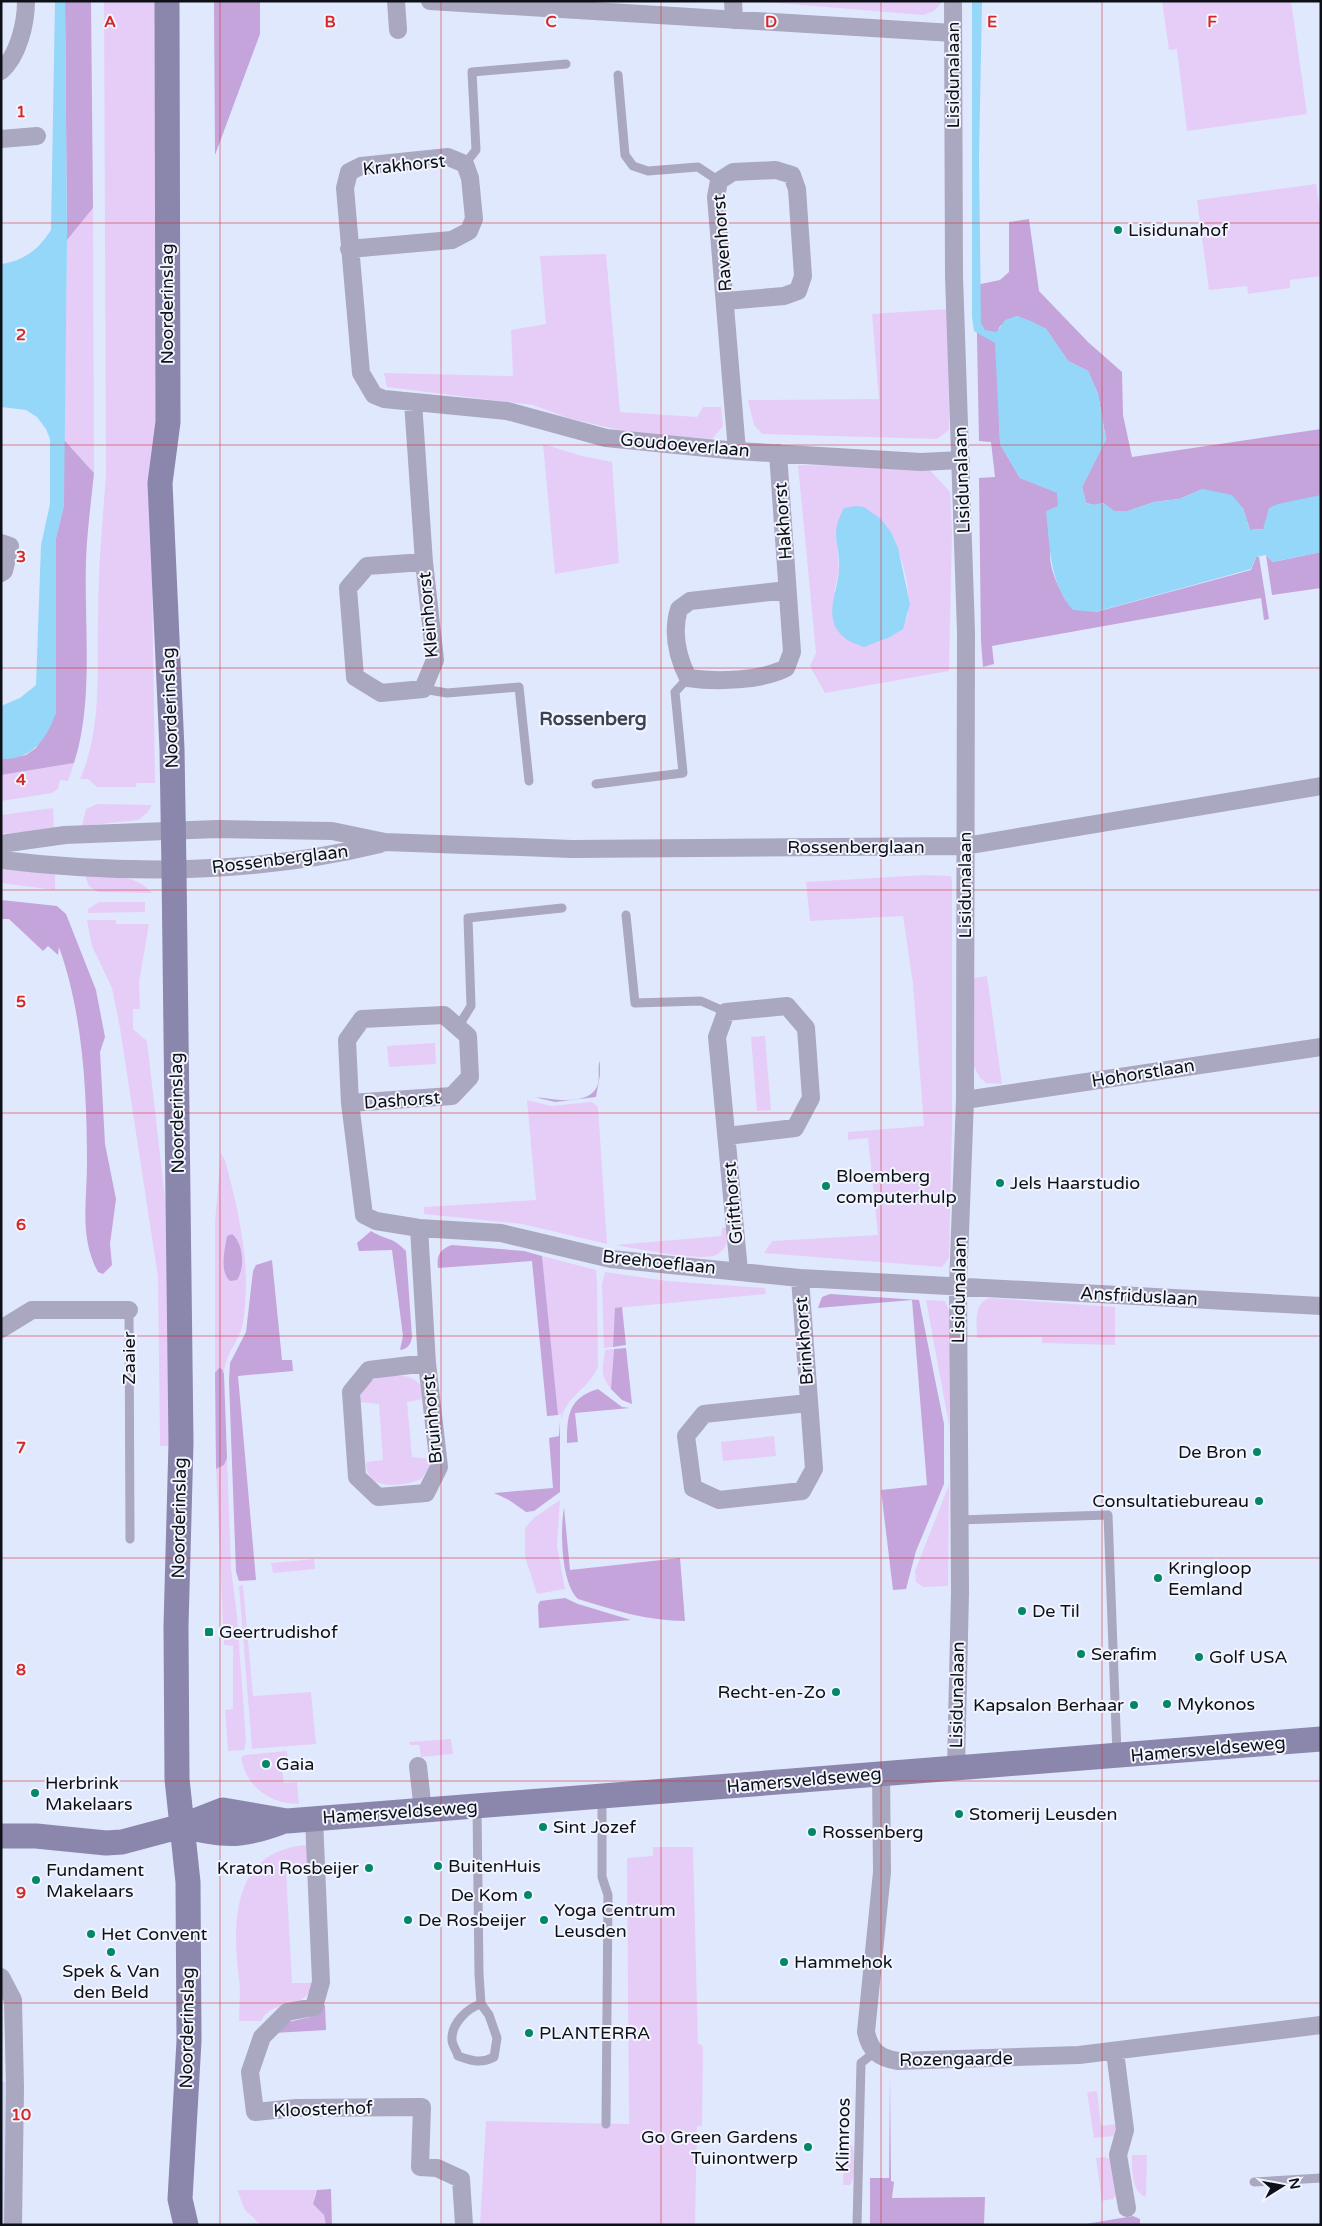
<svg xmlns="http://www.w3.org/2000/svg" width="1322" height="2226" viewBox="0 0 1322 2226" font-family="'Varela Round',sans-serif">
	<style>
		.built { fill: #d1daf7 }
		.green { fill: #e6cdf7; fill-rule: evenodd }
		.forest { fill: #c4a4da }
		.water { fill: #94d7f9 }
		.lines { fill: none; stroke-linecap: round; stroke-linejoin: round }
		.lane { stroke: #aaa7c0; stroke-width: 9 }
		.street { stroke: #aaa7c0; stroke-width: 18 }
		.secondary { stroke: #8b86ac; stroke-width: 25 }
		.grid { fill: none; stroke: #d62828; stroke-width: 1; stroke-opacity: 0.55 }
		.poi-dot { fill: #048668; stroke: #f2f5fe; stroke-width: 2 }
		.labels { text-anchor: middle; dominant-baseline: central; stroke-width: 4; stroke-linejoin: round; paint-order: stroke }
		.street-label { font-size: 18px; fill: #0e1017; stroke: #f2f5fe }
		.poi-label { font-size: 18px; fill: #0e1017; stroke: #f2f5fe; text-anchor: start }
		.neighbourhood-label { font-size: 19px; font-weight: bold; fill: #3c4254; stroke: #f2f5fe }
		.grid-label { font-size: 16px; text-anchor: middle; font-weight: bold; fill: #d62828; stroke: #f2f5fe; stroke-width: 4; stroke-linejoin: round; paint-order: stroke }
	</style>
	<rect width="100%" height="100%" fill="#e0e8fe"/>
	<path class="built" d="M 1,2082 L 8,2082 L 6,2225 L 1,2225 Z"/>
	<path class="green" d="M 104,1 L 158,1 L 161,403 L 151,506 L 155,783 L 137,783 L 136,787 L 97,787 L 88,779 L 80,779 C 102,729 97,674 98,621 C 98,572 102,525 106,476 Z
		M 752,1 L 943,1 L 934,11 L 923,15 Z
		M 1162,1 L 1291,1 L 1307,114 L 1187,131 L 1177,49 L 1169,50 Z
		M 1316,184 L 1321,218 L 1321,276 L 1290,280 L 1290,288 L 1248,294 L 1247,286 L 1209,290 L 1197,200 Z
		M 93,208 L 94,473 L 64,440 L 67,240 Z
		M 606,254 L 620,412 L 697,417 L 703,407 L 721,407 L 723,426 L 712,439 L 627,432 L 568,418 L 533,405 L 387,387 L 384,373 L 513,376 L 511,330 L 546,324 L 540,256 Z
		M 948,309 L 949,430 L 937,439 L 762,434 L 754,425 L 748,400 L 879,399 L 872,314 Z
		M 543,444 L 582,456 L 612,462 L 619,563 L 555,574 Z
		M 798,465 L 928,468 L 950,492 L 952,531 L 949,671 L 825,693 L 810,666 L 816,653 ZM 891,532 C 902,558 913,591 907,619 L 834,592 L 839,571 L 836,533 Z
		M 74,763 L 68,781 L 60,780 L 58,789 L 52,793 L 1,801 L 1,775 Z
		M 97,804 L 152,805 L 147,813 L 138,820 L 82,826 L 86,809 Z
		M 53,808 L 54,830 L 1,834 L 1,815 Z
		M 1,870 L 55,872 L 55,890 L 1,883 Z
		M 85,875 C 109,876 135,873 152,893 L 98,892 L 89,886 Z
		M 925,875 L 951,876 L 952,881 L 952,1128 L 949,1258 L 942,1267 L 764,1253 L 772,1241 L 878,1235 L 868,1138 L 848,1140 L 848,1132 L 924,1126 L 913,984 L 903,916 L 810,921 L 806,882 Z
		M 145,902 L 145,912 L 88,913 L 88,909 L 99,902 Z
		M 87,920 L 116,920 L 116,924 L 149,924 L 139,982 L 140,1009 L 133,1009 L 133,1029 L 147,1041 L 169,1233 L 170,1446 L 160,1446 L 158,1277 L 120,1028 L 112,988 L 92,946 Z
		M 987,976 L 1002,1084 L 986,1083 L 980,1078 L 972,1063 L 974,978 Z
		M 765,1036 L 771,1110 L 757,1111 L 751,1037 Z
		M 435,1043 L 436,1064 L 389,1067 L 387,1046 Z
		M 527,1100 L 551,1106 L 592,1102 L 598,1107 L 607,1244 L 522,1224 L 424,1214 L 424,1207 L 536,1200 Z
		M 221,1153 L 225,1160 C 239,1212 252,1268 243,1322 C 240,1342 226,1350 224,1374 L 222,1369 L 215,1373 L 215,1222 Z
		M 725,1227 L 728,1229 C 728,1241 727,1249 716,1255 C 702,1262 634,1248 615,1245 L 721,1236 L 722,1228 Z
		M 542,1256 L 596,1270 L 597,1282 L 598,1367 C 588,1390 566,1395 561,1421 L 561,1414 L 557,1415 Z
		M 605,1272 L 667,1281 L 765,1288 L 766,1294 L 616,1308 L 613,1347 L 604,1348 L 602,1284 Z
		M 989,1298 L 1115,1307 L 1115,1345 L 1042,1343 L 1042,1337 L 977,1338 C 977,1323 973,1304 989,1298 Z
		M 926,1300 L 945,1301 L 950,1313 L 949,1425 Z
		M 614,1349 L 611,1389 C 599,1374 603,1368 605,1350 Z
		M 391,1375 C 408,1375 425,1379 423,1399 L 407,1402 L 412,1457 L 430,1459 L 429,1468 L 421,1479 C 407,1485 376,1491 368,1473 C 366,1468 365,1466 367,1462 L 383,1460 L 379,1404 L 360,1402 C 361,1383 374,1377 391,1375 Z
		M 774,1436 L 776,1456 L 723,1461 L 721,1442 Z
		M 227,1458 L 231,1568 L 237,1616 L 246,1740 L 244,1750 L 228,1751 L 225,1710 L 233,1709 L 233,1646 L 224,1645 L 216,1469 L 224,1465 Z
		M 949,1485 L 948,1586 L 923,1587 L 916,1582 L 915,1571 Z
		M 560,1500 L 557,1546 L 565,1589 L 537,1594 L 525,1557 L 525,1528 L 535,1517 Z
		M 314,1559 L 315,1569 L 273,1573 L 271,1563 Z
		M 243,1585 L 253,1696 L 311,1692 L 316,1744 L 252,1749 L 239,1586 Z
		M 451,1739 L 453,1754 L 421,1757 L 419,1745 L 410,1745 L 409,1742 Z
		M 287,1751 L 289,1769 L 282,1769 L 284,1783 L 297,1782 L 299,1804 C 270,1804 247,1788 241,1758 L 244,1755 Z
		M 306,1845 L 308,1869 L 286,1871 L 292,1983 L 312,1983 C 309,2011 272,1997 261,2021 L 239,2021 C 239,2007 241,1992 239,1979 C 232,1922 232,1851 306,1845 Z
		M 653,1847 L 693,1847 L 698,2044 L 702,2045 L 703,2050 L 702,2126 L 697,2126 L 695,2225 L 480,2225 L 486,2121 L 629,2124 L 627,1858 L 653,1856 Z
		M 1097,2091 L 1101,2126 L 1117,2124 L 1118,2133 L 1114,2136 L 1094,2138 L 1087,2092 Z
		M 845,2142 L 850,2143 C 857,2150 856,2177 850,2185 L 843,2185 Z
		M 1132,2155 L 1147,2155 L 1146,2197 C 1131,2192 1132,2168 1132,2155 Z
		M 1105,2157 L 1111,2160 L 1117,2195 L 1113,2199 L 1102,2201 L 1096,2158 Z
		M 237,2190 L 317,2190 L 314,2197 L 315,2207 C 323,2210 325,2217 326,2225 L 261,2225 L 245,2210 Z"/>
	<path class="forest" d="M 65,1 L 91,1 L 93,208 L 67,240 Z
		M 214,1 L 260,1 L 260,34 L 215,155 Z
		M 1029,219 L 1039,291 L 1088,342 L 1122,372 L 1123,415 L 1132,457 L 1321,429 L 1321,495 L 1263,529 L 1250,530 L 1243,508 L 1203,489 L 1179,499 L 1154,502 L 1128,511 L 1114,511 L 1103,503 L 1094,505 L 1086,503 L 1082,487 L 1106,439 L 1098,394 L 1088,371 L 1068,361 L 1046,329 L 1017,316 L 1000,326 L 995,338 L 998,361 L 1000,444 L 1020,478 L 1057,492 C 1062,512 1051,532 1050,552 C 1049,569 1058,586 1066,601 L 1096,612 L 1251,570 L 1256,557 L 1259,557 L 1269,619 L 1264,620 L 1261,598 L 992,646 L 994,664 L 983,667 L 981,641 L 979,478 L 995,477 L 991,442 L 979,441 L 976,285 L 1000,280 L 1009,272 L 1009,222 Z
		M 64,440 L 94,473 C 91,503 87,532 86,561 C 84,626 94,702 74,763 L 1,775 L 1,759 L 26,755 L 36,748 L 56,713 L 56,538 L 64,505 Z
		M 1321,552 L 1321,588 L 1272,595 L 1266,555 L 1273,562 Z
		M 1,900 L 57,906 L 66,914 L 96,990 L 105,1037 L 100,1052 L 105,1144 L 116,1199 L 110,1244 L 112,1265 L 103,1274 L 98,1272 C 79,1237 87,1201 87,1163 C 87,1093 83,1014 59,947 L 58,955 L 48,946 L 43,951 L 9,919 L 1,919 Z
		M 600,1061 L 600,1075 L 596,1097 L 555,1102 L 534,1097 C 553,1099 591,1107 598,1084 C 600,1076 597,1067 600,1061 Z
		M 371,1231 C 387,1241 392,1236 406,1251 L 412,1337 C 411,1344 408,1349 400,1350 L 403,1336 L 392,1250 L 359,1251 L 357,1243 Z
		M 232,1234 C 244,1244 245,1268 237,1280 L 230,1281 C 219,1271 225,1249 227,1236 Z
		M 452,1245 L 524,1251 L 542,1256 L 558,1415 L 547,1416 L 532,1261 L 438,1268 C 436,1256 440,1249 452,1245 Z
		M 272,1260 L 282,1360 L 292,1360 L 293,1371 L 238,1376 L 256,1580 L 239,1581 L 236,1572 L 229,1381 L 230,1363 L 246,1332 L 253,1271 L 256,1265 Z
		M 830,1294 L 919,1300 L 944,1424 L 944,1484 L 916,1551 L 906,1589 L 893,1590 L 881,1490 L 927,1485 L 912,1300 L 818,1308 L 822,1297 Z
		M 622,1307 L 626,1345 L 613,1347 L 615,1308 Z
		M 626,1348 L 632,1404 L 622,1400 L 611,1389 L 614,1349 Z
		M 219,1368 L 222,1369 L 224,1374 L 227,1458 L 224,1465 L 216,1469 L 215,1373 Z
		M 598,1389 L 622,1407 L 630,1408 L 575,1413 L 578,1442 L 567,1443 C 567,1416 568,1398 598,1389 Z
		M 560,1421 L 560,1492 L 534,1511 L 526,1512 L 509,1500 L 494,1493 L 553,1488 L 549,1438 L 559,1436 Z
		M 564,1508 L 570,1570 L 680,1558 L 685,1621 C 648,1621 613,1610 578,1599 C 561,1583 560,1530 564,1508 Z
		M 565,1598 L 578,1604 L 631,1620 L 539,1628 L 538,1605 L 540,1601 Z
		M 323,2005 L 325,2005 L 326,2030 L 274,2033 L 288,2022 L 310,2017 Z
		M 890,2077 L 891,2181 L 894,2182 L 892,2198 L 985,2197 L 984,2225 L 870,2225 L 870,2178 L 889,2178 Z
		M 331,2189 L 332,2225 L 326,2225 L 324,2215 L 313,2204 L 317,2190 Z
		M 1133,2216 L 1140,2219 L 1140,2225 L 1080,2225 Z"/>
	<path class="water" d="M 55,1 L 65,1 L 67,240 L 64,505 L 56,538 L 56,713 C 46,740 32,760 1,759 L 1,706 L 20,698 L 36,685 L 41,545 L 50,504 L 50,439 L 46,429 L 37,417 L 26,410 L 1,407 L 1,264 C 24,261 39,249 51,230 Z
		M 972,1 L 982,1 L 979,158 L 981,323 L 985,330 L 997,332 L 1005,320 L 1017,316 L 1031,321 L 1046,329 L 1068,361 L 1088,371 L 1098,394 L 1106,440 L 1082,487 L 1086,503 L 1094,505 L 1103,503 L 1114,511 L 1128,511 L 1154,502 L 1179,499 L 1203,489 L 1232,495 L 1243,508 L 1250,530 L 1263,529 L 1269,508 L 1278,504 L 1321,495 L 1321,552 L 1273,562 L 1266,555 L 1256,557 L 1251,569 L 1095,612 L 1073,610 C 1049,582 1050,547 1046,511 L 1058,506 L 1057,493 L 1020,478 L 1000,444 L 995,343 L 974,331 L 972,317 Z
		M 857,506 L 864,507 L 881,519 L 891,532 L 898,548 L 910,604 L 903,629 L 890,637 L 864,647 C 853,643 842,639 836,628 C 826,610 839,587 839,568 C 840,556 836,545 836,534 C 836,524 840,516 844,508 Z"/>
	<g class="lines">
		<path class="lane" d="M 618,75 L 625,155 L 633,166 L 648,171 L 698,167 L 719,181
			M 465,164 L 476,150 L 472,72 L 566,64
			M 423,689 L 447,693 L 519,687 L 529,781
			M 596,784 L 683,773 L 675,692 L 688,678
			M 626,915 L 635,1003 L 701,1001 L 726,1012
			M 458,1027 L 471,1006 L 468,918 L 562,908
			M 129,1310 L 130,1539
			M 959,1520 L 1108,1515 L 1117,1754
			M 602,1797 L 602,1877 L 608,1895 L 606,2124
			M 477,1807 L 479,1974 L 481,2004 L 489,2015 L 497,2038 L 494,2057 C 481,2064 472,2061 458,2056 C 457,2051 452,2045 452,2040 C 451,2024 467,2008 481,2004
			M 1254,2182 L 1321,2178
			M 857,2225 L 861,2063 L 875,2052"/>
		<path class="street" d="M 396,1 L 398,30
			M 430,1 L 953,33
			M 733,1 L 734,20
			M 953,1 L 954,276 L 966,632 L 965,1100 L 958,1285 L 960,1592 L 956,1768
			M 1,71 C 18,56 26,24 26,1
			M 1,139 L 37,136
			M 349,249 L 452,240 L 469,231 L 474,219 L 470,178 L 465,164 L 448,157 L 361,166 L 349,172 L 345,188 L 361,373 L 374,395 L 384,399 L 507,411 L 606,438 L 737,451 L 921,462 L 961,460
			M 726,301 L 784,296 L 798,291 L 803,276 L 797,189 L 792,175 L 776,170 L 733,172 L 719,181 L 716,197 L 737,451
			M 413,402 L 424,562 L 435,660 L 423,689 L 381,693 L 355,677 L 348,588 L 367,566 L 424,562
			M 778,453 L 792,652 L 786,668 C 761,681 716,682 688,678 C 677,656 672,632 679,609 L 690,601 L 787,590
			M 1,543 L 10,546 L 4,571 L 1,573
			M 1,844 L 65,835 L 217,829 L 332,831 L 385,842 L 572,849 L 965,846 L 1321,786
			M 1,860 C 127,875 257,874 380,844
			M 965,1100 L 1321,1047
			M 350,1103 L 347,1040 L 362,1019 L 444,1015 L 468,1036 L 470,1077 L 452,1096 L 350,1103 L 364,1215 L 376,1221 L 419,1228 L 501,1233 L 611,1259 L 800,1278 L 1321,1306
			M 727,1136 L 795,1128 L 811,1098 L 806,1028 L 787,1006 L 726,1012 L 717,1037 L 739,1271
			M 419,1228 L 427,1363 L 439,1467 L 426,1493 L 378,1497 L 357,1477 L 351,1392 L 369,1370 L 427,1363
			M 800,1278 L 814,1469 L 802,1491 L 719,1500 L 693,1488 L 686,1436 L 704,1414 L 808,1403
			M 1,1329 L 32,1310 L 129,1310
			M 418,1766 L 423,1811
			M 881,1773 L 882,1872 L 866,2032 C 870,2051 879,2058 898,2061 L 1079,2055 L 1321,2025
			M 314,1819 L 321,1982 L 314,2007 L 287,2012 L 262,2037 L 250,2072 L 255,2112 L 296,2108 L 422,2107 L 420,2167 L 437,2168 L 461,2179 L 464,2225
			M 1,1977 L 13,2000 L 15,2088 L 13,2225
			M 1115,2052 L 1125,2130 L 1118,2155 L 1127,2208"/>
		<path class="secondary" d="M 167,1 L 168,422 L 160,483 L 172,749 L 174,870 L 181,1443 L 176,1626 L 177,1779 L 188,1882 L 189,2041 L 180,2199 L 186,2225
			M 182,1826 C 224,1835 238,1838 279,1823
			M 1,1836 L 36,1836 L 106,1843 L 122,1842 L 182,1826 L 223,1810 L 287,1821 L 1321,1739"/>
	</g>
	<path class="grid" d="M 220,1 L 220,2225M 441,1 L 441,2225M 661,1 L 661,2225M 881,1 L 881,2225M 1102,1 L 1102,2225M 1,223 L 1321,223M 1,445 L 1321,445M 1,668 L 1321,668M 1,890 L 1321,890M 1,1113 L 1321,1113M 1,1336 L 1321,1336M 1,1558 L 1321,1558M 1,1781 L 1321,1781M 1,2003 L 1321,2003"/>
	<g class="poi-dot">
		<circle cx="1118" cy="230" r="5"/>
		<circle cx="1000" cy="1183" r="5"/>
		<circle cx="826" cy="1186" r="5"/>
		<circle cx="1257" cy="1452" r="5"/>
		<circle cx="1259" cy="1501" r="5"/>
		<circle cx="1158" cy="1578" r="5"/>
		<circle cx="1022" cy="1611" r="5"/>
		<rect x="204" y="1627" width="10" height="10" rx="2.5"/>
		<circle cx="1081" cy="1654" r="5"/>
		<circle cx="1199" cy="1657" r="5"/>
		<circle cx="836" cy="1692" r="5"/>
		<circle cx="1167" cy="1704" r="5"/>
		<circle cx="1134" cy="1705" r="5"/>
		<circle cx="266" cy="1764" r="5"/>
		<circle cx="35" cy="1793" r="5"/>
		<circle cx="959" cy="1814" r="5"/>
		<circle cx="543" cy="1827" r="5"/>
		<circle cx="812" cy="1832" r="5"/>
		<circle cx="438" cy="1866" r="5"/>
		<circle cx="369" cy="1868" r="5"/>
		<circle cx="36" cy="1880" r="5"/>
		<circle cx="528" cy="1895" r="5"/>
		<circle cx="408" cy="1920" r="5"/>
		<circle cx="544" cy="1920" r="5"/>
		<circle cx="91" cy="1934" r="5"/>
		<circle cx="111" cy="1952" r="5"/>
		<circle cx="784" cy="1962" r="5"/>
		<circle cx="529" cy="2033" r="5"/>
		<circle cx="808" cy="2147" r="5"/>
	</g>
	<g class="labels">
		<g class="street-label">
			<text transform="translate(953 75) rotate(-90)">Lisidunalaan</text>
			<text transform="translate(404 165) rotate(-6)">Krakhorst</text>
			<text transform="translate(722 243) rotate(-94)">Ravenhorst</text>
			<text transform="translate(167 304) rotate(-90)">Noorderinslag</text>
			<text transform="translate(685 445) rotate(5)">Goudoeverlaan</text>
			<text transform="translate(962 480) rotate(-92)">Lisidunalaan</text>
			<text transform="translate(783 521) rotate(-94)">Hakhorst</text>
			<text transform="translate(428 615) rotate(-95)">Kleinhorst</text>
			<text transform="translate(170 708) rotate(-92)">Noorderinslag</text>
			<text x="856" y="847">Rossenberglaan</text>
			<text transform="translate(280 859) rotate(-7)">Rossenberglaan</text>
			<text transform="translate(965 885) rotate(-90)">Lisidunalaan</text>
			<text transform="translate(1143 1073) rotate(-9)">Hohorstlaan</text>
			<text transform="translate(402 1100) rotate(-4)">Dashorst</text>
			<text transform="translate(177 1113) rotate(-91)">Noorderinslag</text>
			<text transform="translate(733 1203) rotate(-95)">Grifthorst</text>
			<text transform="translate(659 1262) rotate(6)">Breehoeflaan</text>
			<text transform="translate(959 1290) rotate(-89)">Lisidunalaan</text>
			<text transform="translate(1139 1296) rotate(3)">Ansfriduslaan</text>
			<text transform="translate(804 1341) rotate(-94)">Brinkhorst</text>
			<text transform="translate(129 1358) rotate(-90)">Zaaier</text>
			<text transform="translate(432 1419) rotate(-95)">Bruinhorst</text>
			<text transform="translate(179 1518) rotate(-89)">Noorderinslag</text>
			<text transform="translate(957 1695) rotate(-89)">Lisidunalaan</text>
			<text transform="translate(1208 1749) rotate(-5)">Hamersveldseweg</text>
			<text transform="translate(804 1780) rotate(-5)">Hamersveldseweg</text>
			<text transform="translate(400 1812) rotate(-4)">Hamersveldseweg</text>
			<text transform="translate(187 2028) rotate(-89)">Noorderinslag</text>
			<text transform="translate(956 2059) rotate(-1)">Rozengaarde</text>
			<text transform="translate(323 2109) rotate(-2)">Kloosterhof</text>
			<text transform="translate(843 2135) rotate(-89)">Klimroos</text>
		</g>
		<g class="poi-label">
			<text x="1128" y="230">Lisidunahof</text>
			<text x="836" y="1176">Bloemberg<tspan x="836" dy="21">computerhulp</tspan></text>
			<text x="1010" y="1183">Jels Haarstudio</text>
			<text x="1247" y="1452" text-anchor="end">De Bron</text>
			<text x="1249" y="1501" text-anchor="end">Consultatiebureau</text>
			<text x="1168" y="1568">Kringloop<tspan x="1168" dy="21">Eemland</tspan></text>
			<text x="1032" y="1611">De Til</text>
			<text x="219" y="1632">Geertrudishof</text>
			<text x="1091" y="1654">Serafim</text>
			<text x="1209" y="1657">Golf USA</text>
			<text x="826" y="1692" text-anchor="end">Recht-en-Zo</text>
			<text x="1177" y="1704">Mykonos</text>
			<text x="1124" y="1705" text-anchor="end">Kapsalon Berhaar</text>
			<text x="276" y="1764">Gaia</text>
			<text x="45" y="1783">Herbrink<tspan x="45" dy="21">Makelaars</tspan></text>
			<text x="969" y="1814">Stomerij Leusden</text>
			<text x="553" y="1827">Sint Jozef</text>
			<text x="822" y="1832">Rossenberg</text>
			<text x="448" y="1866">BuitenHuis</text>
			<text x="359" y="1868" text-anchor="end">Kraton Rosbeijer</text>
			<text x="46" y="1870">Fundament<tspan x="46" dy="21">Makelaars</tspan></text>
			<text x="518" y="1895" text-anchor="end">De Kom</text>
			<text x="554" y="1910">Yoga Centrum<tspan x="554" dy="21">Leusden</tspan></text>
			<text x="418" y="1920">De Rosbeijer</text>
			<text x="101" y="1934">Het Convent</text>
			<text x="794" y="1962">Hammehok</text>
			<text x="111" y="1971" text-anchor="middle">Spek &amp; Van<tspan x="111" dy="21">den Beld</tspan></text>
			<text x="539" y="2033">PLANTERRA</text>
			<text x="798" y="2137" text-anchor="end">Go Green Gardens<tspan x="798" dy="21">Tuinontwerp</tspan></text>
		</g>
		<g class="neighbourhood-label">
			<text x="593" y="719">Rossenberg</text>
		</g>
	</g>
	<g class="grid-label">
		<text x="110" y="27">A</text>
		<text x="330" y="27">B</text>
		<text x="551" y="27">C</text>
		<text x="771" y="27">D</text>
		<text x="992" y="27">E</text>
		<text x="1212" y="27">F</text>
		<text x="21" y="117">1</text>
		<text x="21" y="340">2</text>
		<text x="21" y="562">3</text>
		<text x="21" y="785">4</text>
		<text x="21" y="1007">5</text>
		<text x="21" y="1230">6</text>
		<text x="21" y="1453">7</text>
		<text x="21" y="1675">8</text>
		<text x="21" y="1898">9</text>
		<text x="21" y="2120">10</text>
	</g>
	<rect width="1322" height="2226" fill="none" stroke="#0e1017" stroke-width="5"/>
	<g transform="translate(1282 2186) rotate(79)" stroke="#f2f5fe" stroke-width="4" paint-order="stroke">
	<path d="M0-4L9 19L0 12L-9 19Z" fill="#0e1017"/>
	<text y="-8" font-size="14" font-weight="bold" text-anchor="middle" fill="#0e1017">N</text>
	</g>
</svg>
